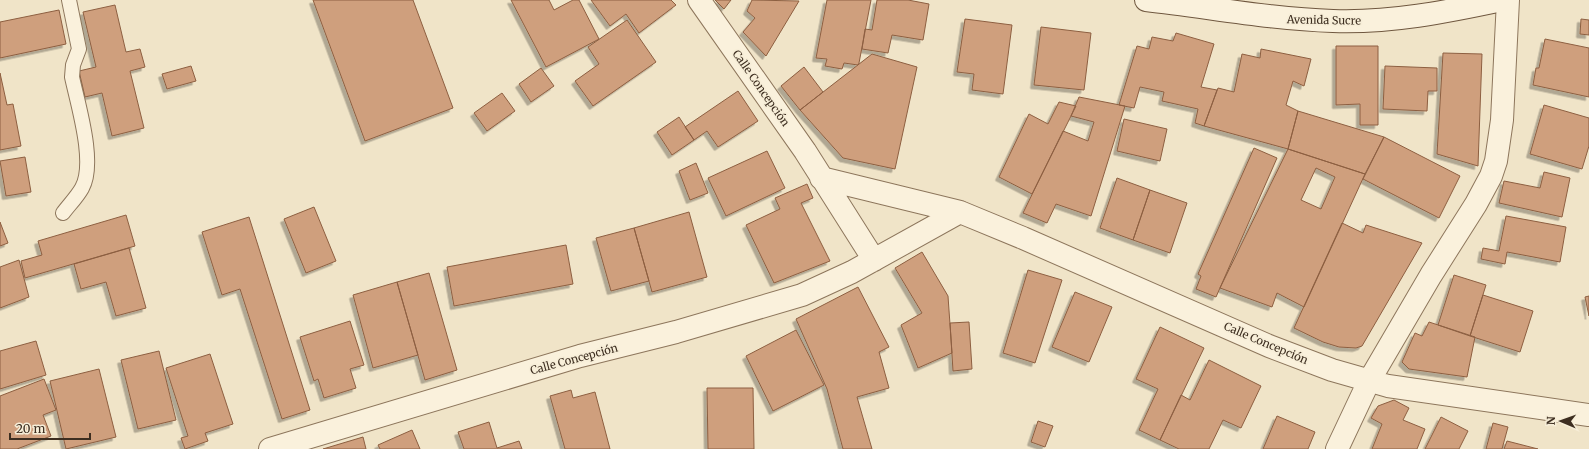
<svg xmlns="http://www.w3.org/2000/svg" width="1589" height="449" viewBox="0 0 1589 449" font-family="Merriweather,serif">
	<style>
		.building { fill: #cf9f7d; stroke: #8d5f41; fill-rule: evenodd; filter: url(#shadow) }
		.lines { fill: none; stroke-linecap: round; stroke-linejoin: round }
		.lane-casing { stroke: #8d765c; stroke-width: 16 }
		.street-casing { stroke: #8d765c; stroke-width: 24 }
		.secondary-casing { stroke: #6f573f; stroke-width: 24 }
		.lane { stroke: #faf1dc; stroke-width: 14 }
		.street { stroke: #faf1dc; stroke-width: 22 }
		.secondary { stroke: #faf1dc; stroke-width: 22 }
		.labels { text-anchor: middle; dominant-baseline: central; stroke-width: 3.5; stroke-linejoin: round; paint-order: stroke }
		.street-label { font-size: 11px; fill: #3d2e20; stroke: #f7eed8 }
	</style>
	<defs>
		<filter id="shadow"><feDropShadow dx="-3.5" dy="3.5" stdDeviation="0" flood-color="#0004"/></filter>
	</defs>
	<rect width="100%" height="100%" fill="#f0e4c8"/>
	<path class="building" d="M 313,0 L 413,0 L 453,108 L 365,141 Z
		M 511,0 L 549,0 L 554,10 L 573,0 L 579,0 L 599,39 L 546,67 Z
		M 591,0 L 671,0 L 676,5 L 639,33 L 626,14 L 610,26 Z
		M 715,0 L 731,0 L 724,9 Z
		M 752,0 L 799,1 L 766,56 L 743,32 L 755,18 L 747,11 Z
		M 827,0 L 871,0 L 859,63 L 858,65 L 844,63 L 842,69 L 825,66 L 827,59 L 816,58 Z
		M 877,0 L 908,0 L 929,4 L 923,40 L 892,35 L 888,53 L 862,49 L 865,29 L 872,30 Z
		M 115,5 L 126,52 L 140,49 L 145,67 L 130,71 L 144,128 L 112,136 L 102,93 L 85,97 L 79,71 L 96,67 L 83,12 Z
		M 59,10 L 66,44 L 0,58 L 0,22 Z
		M 965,19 L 1012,25 L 1003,94 L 972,90 L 974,74 L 957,72 Z
		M 1581,19 L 1589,20 L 1589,35 L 1580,34 Z
		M 627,20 L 656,62 L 593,106 L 575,81 L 599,64 L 588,47 Z
		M 1041,27 L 1091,33 L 1084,90 L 1034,85 Z
		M 1176,33 L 1214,44 L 1201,87 L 1217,90 L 1204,126 L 1195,123 L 1198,109 L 1162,101 L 1164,92 L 1140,87 L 1134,108 L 1119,105 L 1137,46 L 1149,49 L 1152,37 L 1173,41 Z
		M 1545,39 L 1589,48 L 1589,97 L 1533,85 L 1536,68 L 1539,68 Z
		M 1336,46 L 1378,46 L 1378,125 L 1360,125 L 1360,104 L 1336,105 Z
		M 1261,49 L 1311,59 L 1304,86 L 1293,81 L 1286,105 L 1298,111 L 1288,149 L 1204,126 L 1218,88 L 1234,92 L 1242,54 L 1260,58 Z
		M 1443,53 L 1482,54 L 1478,166 L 1437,154 Z
		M 872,54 L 917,67 L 895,169 L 843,158 L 800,110 Z
		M 191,66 L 196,81 L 167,89 L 162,74 Z
		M 1385,66 L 1437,68 L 1437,91 L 1428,91 L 1427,111 L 1383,109 Z
		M 804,67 L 823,92 L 800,110 L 781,86 Z
		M 541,68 L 554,86 L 531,102 L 519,84 Z
		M 0,73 L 7,105 L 13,104 L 21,146 L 0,150 Z
		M 738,91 L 758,121 L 718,147 L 707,131 L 694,140 L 685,127 Z
		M 502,93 L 515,111 L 487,131 L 474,113 Z
		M 1079,97 L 1125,106 L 1091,216 L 1056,204 L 1047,223 L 1023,213 L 1063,131 L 1088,141 L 1094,122 L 1071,116 Z
		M 1059,102 L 1076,106 L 1032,194 L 999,177 L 1029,114 L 1048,124 Z
		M 1544,105 L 1589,118 L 1589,146 L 1582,169 L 1530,154 Z
		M 1298,111 L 1384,137 L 1365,174 L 1288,149 Z
		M 679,117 L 694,140 L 672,155 L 657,132 Z
		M 1124,119 L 1167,129 L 1160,161 L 1117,151 Z
		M 1384,137 L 1460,176 L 1439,218 L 1363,179 Z
		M 1254,148 L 1277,158 L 1216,297 L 1196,289 L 1201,276 L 1198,274 Z
		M 1288,149 L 1365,174 L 1304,307 L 1277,293 L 1272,307 L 1220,288 ZM 1316,168 L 1335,177 L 1321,209 L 1301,200 Z
		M 767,151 L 785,188 L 726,216 L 708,178 Z
		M 25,157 L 31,192 L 6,196 L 0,161 Z
		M 696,163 L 708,193 L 690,200 L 679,171 Z
		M 1544,172 L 1570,178 L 1562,217 L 1499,203 L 1504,181 L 1540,188 Z
		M 1117,178 L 1150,190 L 1133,240 L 1100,228 Z
		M 807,184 L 813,198 L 801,203 L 830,261 L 774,283 L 746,225 L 780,209 L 775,198 Z
		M 1150,190 L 1187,203 L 1170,253 L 1133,240 Z
		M 314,207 L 336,261 L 306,273 L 284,219 Z
		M 689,212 L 707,277 L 652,292 L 634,228 Z
		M 126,215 L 135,246 L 25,278 L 21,261 L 42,255 L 38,241 Z
		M 1506,216 L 1566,227 L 1560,262 L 1507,252 L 1505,264 L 1481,259 L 1483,248 L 1499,251 Z
		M 249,217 L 310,410 L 282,419 L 240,289 L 222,295 L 202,232 Z
		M 0,222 L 8,243 L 0,246 Z
		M 1342,223 L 1363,233 L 1366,225 L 1422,243 L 1362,346 L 1356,348 L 1339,347 L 1323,342 L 1294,328 Z
		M 634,228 L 649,281 L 611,291 L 596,238 Z
		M 566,245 L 573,284 L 454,306 L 447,267 Z
		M 129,248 L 146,308 L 116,316 L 106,282 L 81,289 L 74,264 Z
		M 922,252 L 948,296 L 952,353 L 918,368 L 901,325 L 922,313 L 895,268 Z
		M 19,260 L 29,297 L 0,308 L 0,267 Z
		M 1028,270 L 1062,280 L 1035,363 L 1003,353 Z
		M 429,273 L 457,370 L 425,380 L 397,282 Z
		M 1454,275 L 1486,285 L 1470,336 L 1438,325 Z
		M 397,282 L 418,355 L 373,368 L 353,295 Z
		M 858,287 L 889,347 L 879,352 L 889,388 L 857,397 L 872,449 L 843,449 L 827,389 L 796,319 Z
		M 1075,292 L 1112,307 L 1089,362 L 1052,347 Z
		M 1483,295 L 1533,311 L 1520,352 L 1470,336 Z
		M 1589,296 L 1589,316 L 1585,297 Z
		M 350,321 L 364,365 L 350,369 L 356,388 L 324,398 L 318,379 L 314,381 L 300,337 Z
		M 969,322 L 972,369 L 953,371 L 950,323 Z
		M 1429,322 L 1475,337 L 1467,377 L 1409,369 L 1402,362 L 1415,333 L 1422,336 Z
		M 1160,327 L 1204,348 L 1160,440 L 1139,430 L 1158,389 L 1136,379 Z
		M 796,330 L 824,385 L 773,411 L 746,356 Z
		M 36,341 L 46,375 L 0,389 L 0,351 Z
		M 159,351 L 176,420 L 138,429 L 121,360 Z
		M 210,354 L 233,424 L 205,433 L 208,441 L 185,449 L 181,438 L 188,436 L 166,368 Z
		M 1209,360 L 1261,386 L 1241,428 L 1223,420 L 1209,449 L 1179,449 L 1160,440 L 1181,395 L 1190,400 Z
		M 99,369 L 116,437 L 66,449 L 50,381 Z
		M 44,379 L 56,410 L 43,415 L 51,436 L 17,449 L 0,449 L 0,396 Z
		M 707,388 L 753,388 L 754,449 L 708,449 Z
		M 571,390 L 573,398 L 595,392 L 610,449 L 565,449 L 550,396 Z
		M 1394,400 L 1409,408 L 1403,420 L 1425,429 L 1417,449 L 1372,449 L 1382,424 L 1371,418 L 1378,406 Z
		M 1277,416 L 1315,432 L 1308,449 L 1263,449 Z
		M 1441,417 L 1468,431 L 1459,449 L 1425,449 Z
		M 1038,421 L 1053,426 L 1045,447 L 1031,442 Z
		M 489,422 L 497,448 L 519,441 L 522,449 L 464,449 L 458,432 Z
		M 1493,423 L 1508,427 L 1502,449 L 1486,449 Z
		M 412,430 L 420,449 L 380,449 L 378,445 Z
		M 363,437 L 366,449 L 323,449 Z
		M 1507,441 L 1538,449 L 1504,449 Z"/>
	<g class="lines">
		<defs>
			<path id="lane" d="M 63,213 C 69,205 77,197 82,188 C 96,163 78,105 72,77 L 73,65 L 79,49 L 69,0"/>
			<path id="street" d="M 699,0 L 805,151 L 874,260
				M 821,178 L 960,212 L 1023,238 L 1269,346 L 1332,370 L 1388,386 L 1589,415
				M 270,449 L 580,356 L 676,332 L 802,295 L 852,272 L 960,212
				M 1337,449 L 1369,381 L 1431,275 L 1476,204 L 1491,176 L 1496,161 L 1502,120 L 1508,0"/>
			<path id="secondary" d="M 1146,0 C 1209,7 1270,19 1333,21 C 1390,23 1446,12 1502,0"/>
		</defs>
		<use href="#lane" class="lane-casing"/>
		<use href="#street" class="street-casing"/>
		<use href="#secondary" class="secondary-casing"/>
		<use href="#lane" class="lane"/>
		<use href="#street" class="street"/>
		<use href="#secondary" class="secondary"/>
	</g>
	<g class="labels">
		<g class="street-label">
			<text transform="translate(1324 20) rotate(1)">Avenida Sucre</text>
			<text transform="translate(761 88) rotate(55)">Calle Concepción</text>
			<text transform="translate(1266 343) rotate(23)">Calle Concepción</text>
			<text transform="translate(574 359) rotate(-15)">Calle Concepción</text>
		</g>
	</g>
	<g transform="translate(1561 421) rotate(272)" stroke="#f7eed8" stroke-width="3" paint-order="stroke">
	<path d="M0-3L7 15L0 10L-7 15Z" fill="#3d2e20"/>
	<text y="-6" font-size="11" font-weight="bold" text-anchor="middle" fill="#3d2e20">N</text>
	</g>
	<path d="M10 433v6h80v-6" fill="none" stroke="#3d2e20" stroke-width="2"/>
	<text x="16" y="433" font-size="12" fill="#3d2e20" stroke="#f7eed8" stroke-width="3" paint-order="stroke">20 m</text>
</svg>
